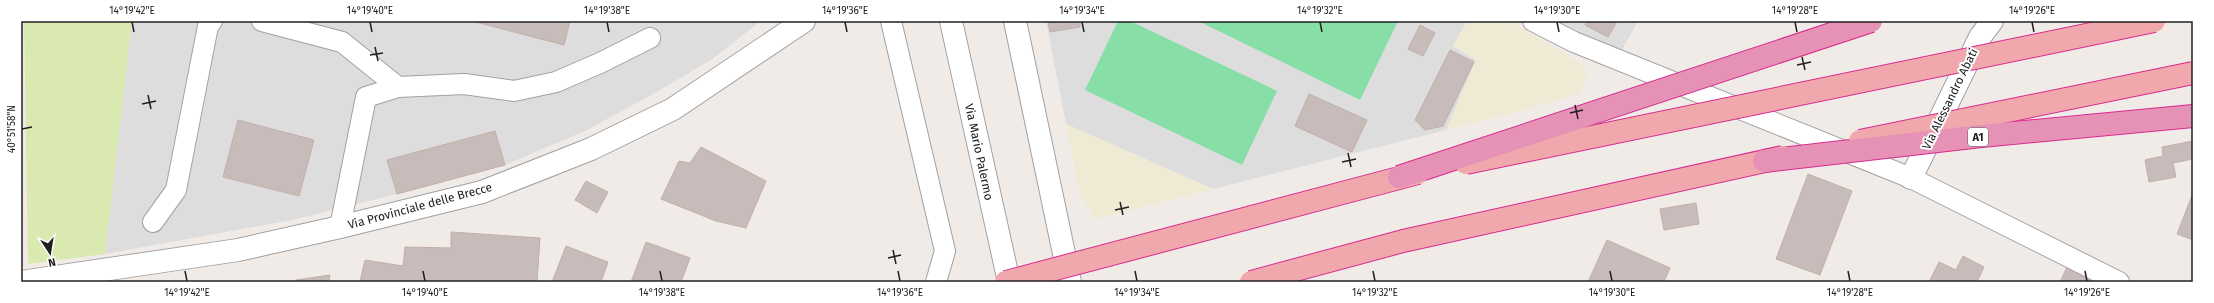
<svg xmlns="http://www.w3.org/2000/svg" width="2214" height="303" viewBox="0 0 2214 303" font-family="'Fira Sans',sans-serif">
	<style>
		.residential { fill: #deddde }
		.farmland { fill: #efead3 }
		.grass { fill: #dae9af }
		.pitch { fill: #87dea7 }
		.building { fill: #c8bcba; stroke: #c2aeaa }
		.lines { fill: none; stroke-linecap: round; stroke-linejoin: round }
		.service-casing { stroke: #a1a1a1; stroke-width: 22 }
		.minor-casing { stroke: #a1a1a1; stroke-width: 24 }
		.tertiary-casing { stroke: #a1a1a1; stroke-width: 24 }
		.service { stroke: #fff; stroke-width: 20 }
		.minor { stroke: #fff; stroke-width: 22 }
		.tertiary { stroke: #fff; stroke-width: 22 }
		.trunk-bridge-casing { stroke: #d82b91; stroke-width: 24; stroke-linecap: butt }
		.motorway-bridge-casing { stroke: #d82b91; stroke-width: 24; stroke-linecap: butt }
		.trunk-bridge { stroke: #f0a8ac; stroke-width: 22 }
		.motorway-bridge { stroke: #e691b6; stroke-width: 22 }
		.ticks { fill: none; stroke: #202020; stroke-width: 1.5 }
		.labels { text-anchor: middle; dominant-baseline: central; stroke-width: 4; stroke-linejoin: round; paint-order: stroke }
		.shield { fill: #fff; stroke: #636363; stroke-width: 1 }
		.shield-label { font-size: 11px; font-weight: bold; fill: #202020 }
		.street-label { font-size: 12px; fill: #202020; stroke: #fff }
		.neatline { fill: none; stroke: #202020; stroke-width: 1.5 }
		.ticks-label { font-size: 10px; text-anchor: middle; fill: #202020 }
	</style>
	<rect width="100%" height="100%" fill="#f1ebe7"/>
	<path class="residential" d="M 132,21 L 761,21 L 711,60 L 653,94 L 587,130 L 505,165 L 397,194 L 292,220 L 105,254 Z
		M 1046,21 L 1467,21 L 1453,46 L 1476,60 L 1446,130 L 1213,189 L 1066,124 Z
		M 1555,21 L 1638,21 L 1616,61 L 1587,37 Z"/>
	<path class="farmland" d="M 1467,21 L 1509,21 L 1581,63 L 1587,74 L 1579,94 L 1521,111 L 1446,130 L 1476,60 L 1453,46 Z
		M 1066,124 L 1213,189 L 1095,219 L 1080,194 Z"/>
	<path class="grass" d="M 24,21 L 132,21 L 105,254 L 28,264 Z"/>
	<path class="pitch" d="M 1118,21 L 1130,21 L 1277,91 L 1242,165 L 1085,90 Z
		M 1198,21 L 1398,21 L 1360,100 Z"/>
	<path class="building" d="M 472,21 L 570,21 L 564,45 Z
		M 1048,21 L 1080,21 L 1080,27 L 1050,32 Z
		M 1587,21 L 1617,21 L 1608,37 L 1585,25 Z
		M 1420,25 L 1435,33 L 1423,56 L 1408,49 Z
		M 1450,50 L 1474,62 L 1443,126 L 1425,130 L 1415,120 Z
		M 1309,94 L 1367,120 L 1352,152 L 1295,126 Z
		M 238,120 L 314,140 L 299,196 L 223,177 Z
		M 495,131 L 505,165 L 397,194 L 387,160 Z
		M 2193,141 L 2193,159 L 2173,163 L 2176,177 L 2149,182 L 2145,160 L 2163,156 L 2162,147 Z
		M 701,147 L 766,181 L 746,228 L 716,221 L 661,199 L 679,161 L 690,163 Z
		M 1808,174 L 1852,191 L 1820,275 L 1776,259 Z
		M 586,181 L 608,192 L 597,213 L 575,200 Z
		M 2193,193 L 2193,240 L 2177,234 Z
		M 1696,203 L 1699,224 L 1664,230 L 1660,209 Z
		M 451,232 L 540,238 L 537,282 L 360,282 L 365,260 L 403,266 L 405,247 L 451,248 Z
		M 1607,240 L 1670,268 L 1664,282 L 1588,282 Z
		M 646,242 L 690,258 L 681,282 L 631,282 Z
		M 566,246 L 608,262 L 601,282 L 552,282 Z
		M 1963,256 L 1984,267 L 1977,282 L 1929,282 L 1939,262 L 1956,270 Z
		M 2067,267 L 2100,282 L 2060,282 Z
		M 330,275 L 329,282 L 296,282 L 296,280 Z"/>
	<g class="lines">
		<defs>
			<path id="service" d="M 262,21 L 342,42 L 398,87
				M 891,21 L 945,251 L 936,282
				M 1533,21 L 1574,42 L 1911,178 L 2119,282
				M 153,222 L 176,190 L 208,26 L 212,21
				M 340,227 L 366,97 L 398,87 L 464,84 L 514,91 L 556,82 L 600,63 L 650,38"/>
			<path id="minor" d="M 1911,178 L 1980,37 L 1992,21
				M 21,282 L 238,250 L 340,227 L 482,192 L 591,149 L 673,109 L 804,21"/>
			<path id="tertiary" d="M 951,21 L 1009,282
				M 1015,21 L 1070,282"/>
		</defs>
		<use href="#service" class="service-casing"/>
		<use href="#minor" class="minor-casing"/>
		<use href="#tertiary" class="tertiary-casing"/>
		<use href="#service" class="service"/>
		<use href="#minor" class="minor"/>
		<use href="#tertiary" class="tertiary"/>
		<defs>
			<path id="trunk-bridge" d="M 1860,141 L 2193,73
				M 1466,163 L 2154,21
				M 1006,282 L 1418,173
				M 1251,282 L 1403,241 L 1783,157"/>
			<path id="motorway-bridge" d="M 1764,161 L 1981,136 L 2193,116
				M 1399,177 L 1871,21"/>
		</defs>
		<use href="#trunk-bridge" class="trunk-bridge-casing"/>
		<use href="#motorway-bridge" class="motorway-bridge-casing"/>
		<use href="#trunk-bridge" class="trunk-bridge"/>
		<use href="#motorway-bridge" class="motorway-bridge"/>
	</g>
	<path class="ticks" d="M 132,22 L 134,32M 370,22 L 372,32M 607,22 L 609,32M 845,22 L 847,32M 1082,22 L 1084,32M 1320,22 L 1322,32M 1557,22 L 1559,32M 1795,22 L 1797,32M 2032,22 L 2034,32M 375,47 L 378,61M 370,55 L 383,53M 1802,57 L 1805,70M 1797,65 L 1811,62M 148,95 L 151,109M 142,104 L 156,101M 1575,105 L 1578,119M 1570,113 L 1583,110M 22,129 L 32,127M 1348,153 L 1351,167M 1342,162 L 1356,159M 1120,202 L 1123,215M 1115,210 L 1129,207M 893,250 L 896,264M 888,258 L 901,255M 185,271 L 187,281M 423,271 L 425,281M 660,271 L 662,281M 898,271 L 900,281M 1135,271 L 1137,281M 1373,271 L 1375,281M 1610,271 L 1612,281M 1848,271 L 1850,281M 2085,271 L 2087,281"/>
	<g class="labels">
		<rect class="shield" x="1968" y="128" width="20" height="18" rx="3"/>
		<g class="shield-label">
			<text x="1978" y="137">A1</text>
		</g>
		<g class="street-label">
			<text transform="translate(1950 99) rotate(-64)">Via Alessandro Abati</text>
			<text transform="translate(979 152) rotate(78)">Via Mario Palermo</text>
			<text transform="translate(420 206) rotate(-15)">Via Provinciale delle Brecce</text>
		</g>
	</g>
	<rect width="2214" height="303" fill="none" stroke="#ffffff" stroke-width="44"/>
	<g transform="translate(50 253) rotate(168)" stroke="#ffffff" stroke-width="3" paint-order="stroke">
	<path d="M0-3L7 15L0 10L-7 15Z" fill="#202020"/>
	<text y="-6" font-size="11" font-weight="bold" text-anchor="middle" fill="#202020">N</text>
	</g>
	<rect x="22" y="22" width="2170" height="259" class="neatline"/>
	<g class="ticks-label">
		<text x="132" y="14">14°19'42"E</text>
		<text x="370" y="14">14°19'40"E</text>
		<text x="607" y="14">14°19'38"E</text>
		<text x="845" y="14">14°19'36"E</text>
		<text x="1082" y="14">14°19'34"E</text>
		<text x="1320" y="14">14°19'32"E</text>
		<text x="1557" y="14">14°19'30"E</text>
		<text x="1795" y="14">14°19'28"E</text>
		<text x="2032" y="14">14°19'26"E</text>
		<text transform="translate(11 129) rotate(-90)" y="4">40°51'58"N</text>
		<text x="187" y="296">14°19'42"E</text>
		<text x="425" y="296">14°19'40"E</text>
		<text x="662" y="296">14°19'38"E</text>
		<text x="900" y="296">14°19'36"E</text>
		<text x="1137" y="296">14°19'34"E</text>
		<text x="1375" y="296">14°19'32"E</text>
		<text x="1612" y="296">14°19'30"E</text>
		<text x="1850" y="296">14°19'28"E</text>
		<text x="2087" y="296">14°19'26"E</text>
	</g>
</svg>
